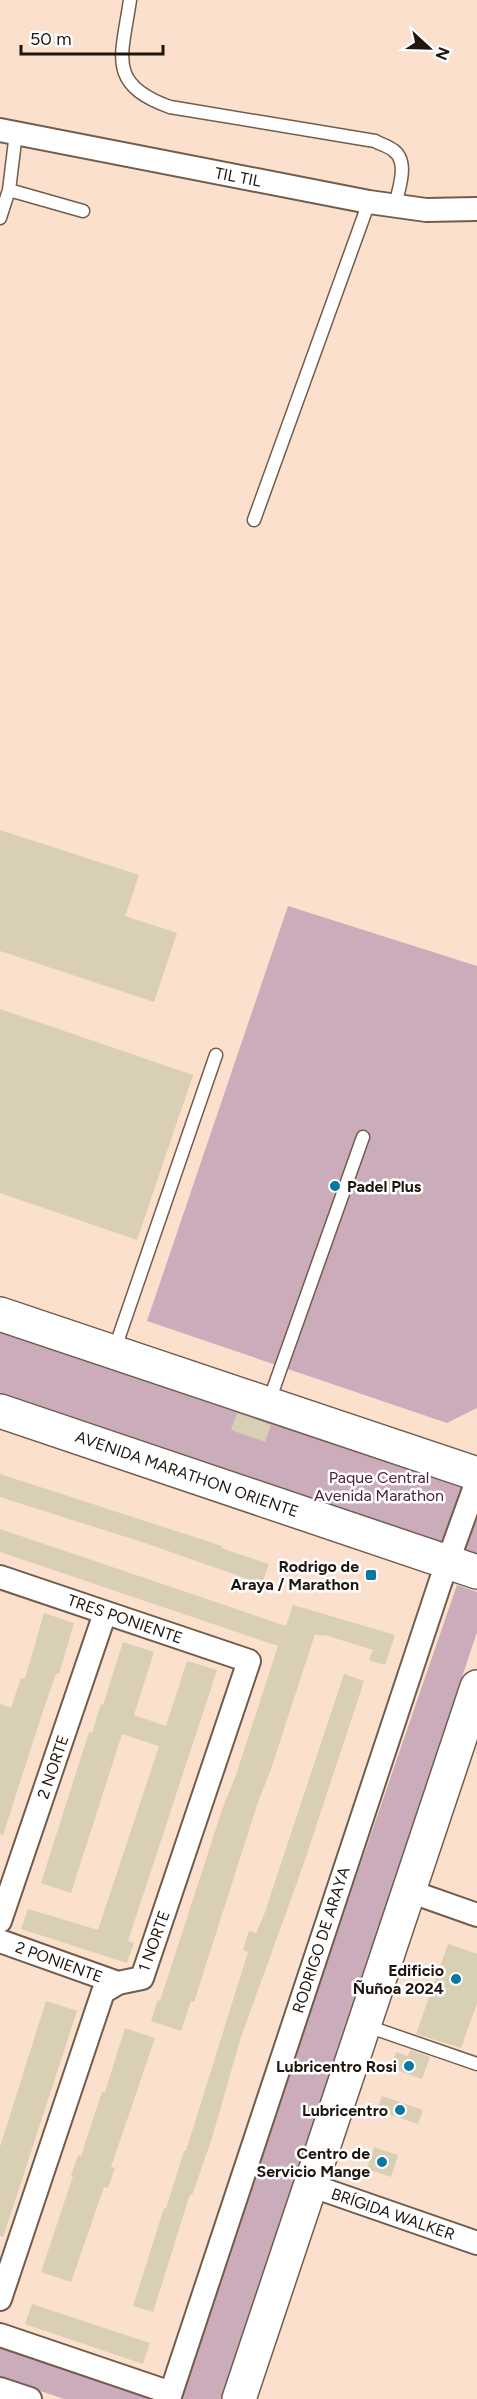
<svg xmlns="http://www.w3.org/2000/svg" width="477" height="2399" viewBox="0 0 477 2399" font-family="Figtree,sans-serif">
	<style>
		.green { fill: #cbacba }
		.building { fill: #d8cfb4 }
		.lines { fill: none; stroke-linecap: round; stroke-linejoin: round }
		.lane-casing { stroke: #725c4b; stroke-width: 15 }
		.street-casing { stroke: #725c4b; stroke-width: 26 }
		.secondary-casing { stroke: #725c4b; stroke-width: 36 }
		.lane { stroke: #fff; stroke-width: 12 }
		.street { stroke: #fff; stroke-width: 22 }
		.secondary { stroke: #fff; stroke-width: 33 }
		.poi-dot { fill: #0678a1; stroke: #fff; stroke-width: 2 }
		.labels { text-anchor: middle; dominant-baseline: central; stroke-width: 5; stroke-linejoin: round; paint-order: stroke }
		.street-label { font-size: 16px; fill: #1f160f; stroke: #fff }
		.poi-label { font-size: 16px; font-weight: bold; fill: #1f160f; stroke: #fff; text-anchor: end }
		.park-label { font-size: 16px; fill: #53203c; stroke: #fff }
	</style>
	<rect width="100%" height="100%" fill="#fae0cd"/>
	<path class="green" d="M 288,906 L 477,966 L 477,1408 L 447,1423 L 147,1321 Z
		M 0,1323 L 477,1483 L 477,1554 L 0,1394 Z
		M 457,1585 L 477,1592 L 477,1632 L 222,2399 L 176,2399 Z
		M 0,2343 L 145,2392 L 151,2399 L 64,2399 L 0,2377 Z"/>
	<path class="building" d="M 0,830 L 139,875 L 125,916 L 177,933 L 154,1002 L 0,951 Z
		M 0,1009 L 193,1075 L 137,1240 L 0,1193 Z
		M 237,1413 L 271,1425 L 265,1442 L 231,1430 Z
		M 0,1474 L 222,1546 L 221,1548 L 269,1564 L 262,1584 L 148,1544 L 0,1497 Z
		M 0,1529 L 286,1626 L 293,1605 L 395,1635 L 385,1665 L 369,1660 L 373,1650 L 325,1635 L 324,1636 L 315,1634 L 271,1769 L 257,1805 L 194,2002 L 191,2001 L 181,2031 L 151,2021 L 158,2000 L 160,2001 L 223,1807 L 236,1775 L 278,1646 L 0,1552 Z
		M 44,1613 L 74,1623 L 59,1674 L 56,1674 L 44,1708 L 3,1835 L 0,1834 L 0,1704 L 11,1708 L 21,1678 L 25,1679 Z
		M 123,1642 L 154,1652 L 134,1715 L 166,1726 L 187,1661 L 217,1670 L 128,1941 L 134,1943 L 127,1963 L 21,1929 L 28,1909 L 98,1930 L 159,1746 L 122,1734 L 71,1893 L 41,1883 L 89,1732 L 92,1733 L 101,1704 L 103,1705 Z
		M 344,1674 L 364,1681 L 304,1863 L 240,2040 L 212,2138 L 192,2195 L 190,2194 L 153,2312 L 133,2306 L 164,2208 L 166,2209 L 184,2151 L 186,2151 L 248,1952 L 243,1950 L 249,1931 L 256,1933 L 264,1915 Z
		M 448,1944 L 477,1954 L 477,2003 L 461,2048 L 416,2034 Z
		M 46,2001 L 77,2011 L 17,2195 L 3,2237 L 0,2236 L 0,2147 Z
		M 125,2028 L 155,2038 L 111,2167 L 115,2168 L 108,2188 L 104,2187 L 71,2282 L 41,2272 L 73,2176 L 71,2176 L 78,2155 L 81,2156 L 102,2092 L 105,2092 Z
		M 410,2050 L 430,2057 L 422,2079 L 391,2068 L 396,2052 L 408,2056 Z
		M 382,2096 L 423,2110 L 418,2124 L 377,2110 Z
		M 374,2147 L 398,2155 L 391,2177 L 367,2169 Z
		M 32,2304 L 150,2343 L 143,2364 L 25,2324 Z"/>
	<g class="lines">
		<defs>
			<path id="lane" d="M 130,0 C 122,56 106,84 170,107 L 375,141 C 380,144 388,146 393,150 C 410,162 398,190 395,206
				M 9,190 L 83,211
				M 0,218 L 9,190 L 16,133
				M 254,520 L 369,202
				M 114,1351 L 216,1055
				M 268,1404 L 363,1137
				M 364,2025 L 477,2064"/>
			<path id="street" d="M 0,130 L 369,202 L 426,210 L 477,209
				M 0,1577 L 249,1661 L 142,1978 L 118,1983 L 103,1992 L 0,2299
				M 409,1891 L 477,1915
				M 0,1921 L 105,1613
				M 0,1941 L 118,1983
				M 310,2185 L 477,2243
				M 0,2335 L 171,2393
				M 0,2389 L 30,2399
				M 169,2399 L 440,1583 L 477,1481"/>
			<path id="secondary" d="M 0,1314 L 477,1474
				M 0,1411 L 477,1572
				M 239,2399 L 477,1687"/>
		</defs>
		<use href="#lane" class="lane-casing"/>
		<use href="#street" class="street-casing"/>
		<use href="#secondary" class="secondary-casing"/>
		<use href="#lane" class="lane"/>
		<use href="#street" class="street"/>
		<use href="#secondary" class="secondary"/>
	</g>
	<g class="poi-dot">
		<circle cx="335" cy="1186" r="6"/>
		<rect x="365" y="1569" width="12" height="12" rx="3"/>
		<circle cx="456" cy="1979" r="6"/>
		<circle cx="409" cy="2066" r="6"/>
		<circle cx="400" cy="2110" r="6"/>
		<circle cx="382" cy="2162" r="6"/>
	</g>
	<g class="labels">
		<g class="street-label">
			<text transform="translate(238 177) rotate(11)">TIL TIL</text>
			<text transform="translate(187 1474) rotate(19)">AVENIDA MARATHON ORIENTE</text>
			<text transform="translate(125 1619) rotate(19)">TRES PONIENTE</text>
			<text transform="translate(53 1767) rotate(-71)">2 NORTE</text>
			<text transform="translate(321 1940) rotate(-72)">RODRIGO DE ARAYA</text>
			<text transform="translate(154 1941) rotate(-70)">1 NORTE</text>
			<text transform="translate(59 1962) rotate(20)">2 PONIENTE</text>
			<text transform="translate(393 2214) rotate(19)">BRÍGIDA WALKER</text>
		</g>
		<g class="poi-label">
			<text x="347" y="1186" text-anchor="start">Padel Plus</text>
			<text x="359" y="1566">Rodrigo de<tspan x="359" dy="18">Araya / Marathon</tspan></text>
			<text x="444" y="1970">Edificio<tspan x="444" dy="18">Ñuñoa 2024</tspan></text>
			<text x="397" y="2066">Lubricentro Rosi</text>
			<text x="388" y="2110">Lubricentro</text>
			<text x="370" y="2153">Centro de<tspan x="370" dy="18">Servicio Mange</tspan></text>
		</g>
		<g class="park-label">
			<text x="379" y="1477">Paque Central<tspan x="379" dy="18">Avenida Marathon</tspan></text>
		</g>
	</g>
	<g transform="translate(429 48) rotate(112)" stroke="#ffffff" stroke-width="4.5" paint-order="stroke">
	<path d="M0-4.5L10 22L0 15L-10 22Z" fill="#1f160f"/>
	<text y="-9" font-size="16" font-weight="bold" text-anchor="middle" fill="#1f160f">N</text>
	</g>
	<path d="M21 45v9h142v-9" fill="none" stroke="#1f160f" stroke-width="3"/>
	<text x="30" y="45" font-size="18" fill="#1f160f" stroke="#ffffff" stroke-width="4.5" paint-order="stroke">50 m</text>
</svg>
